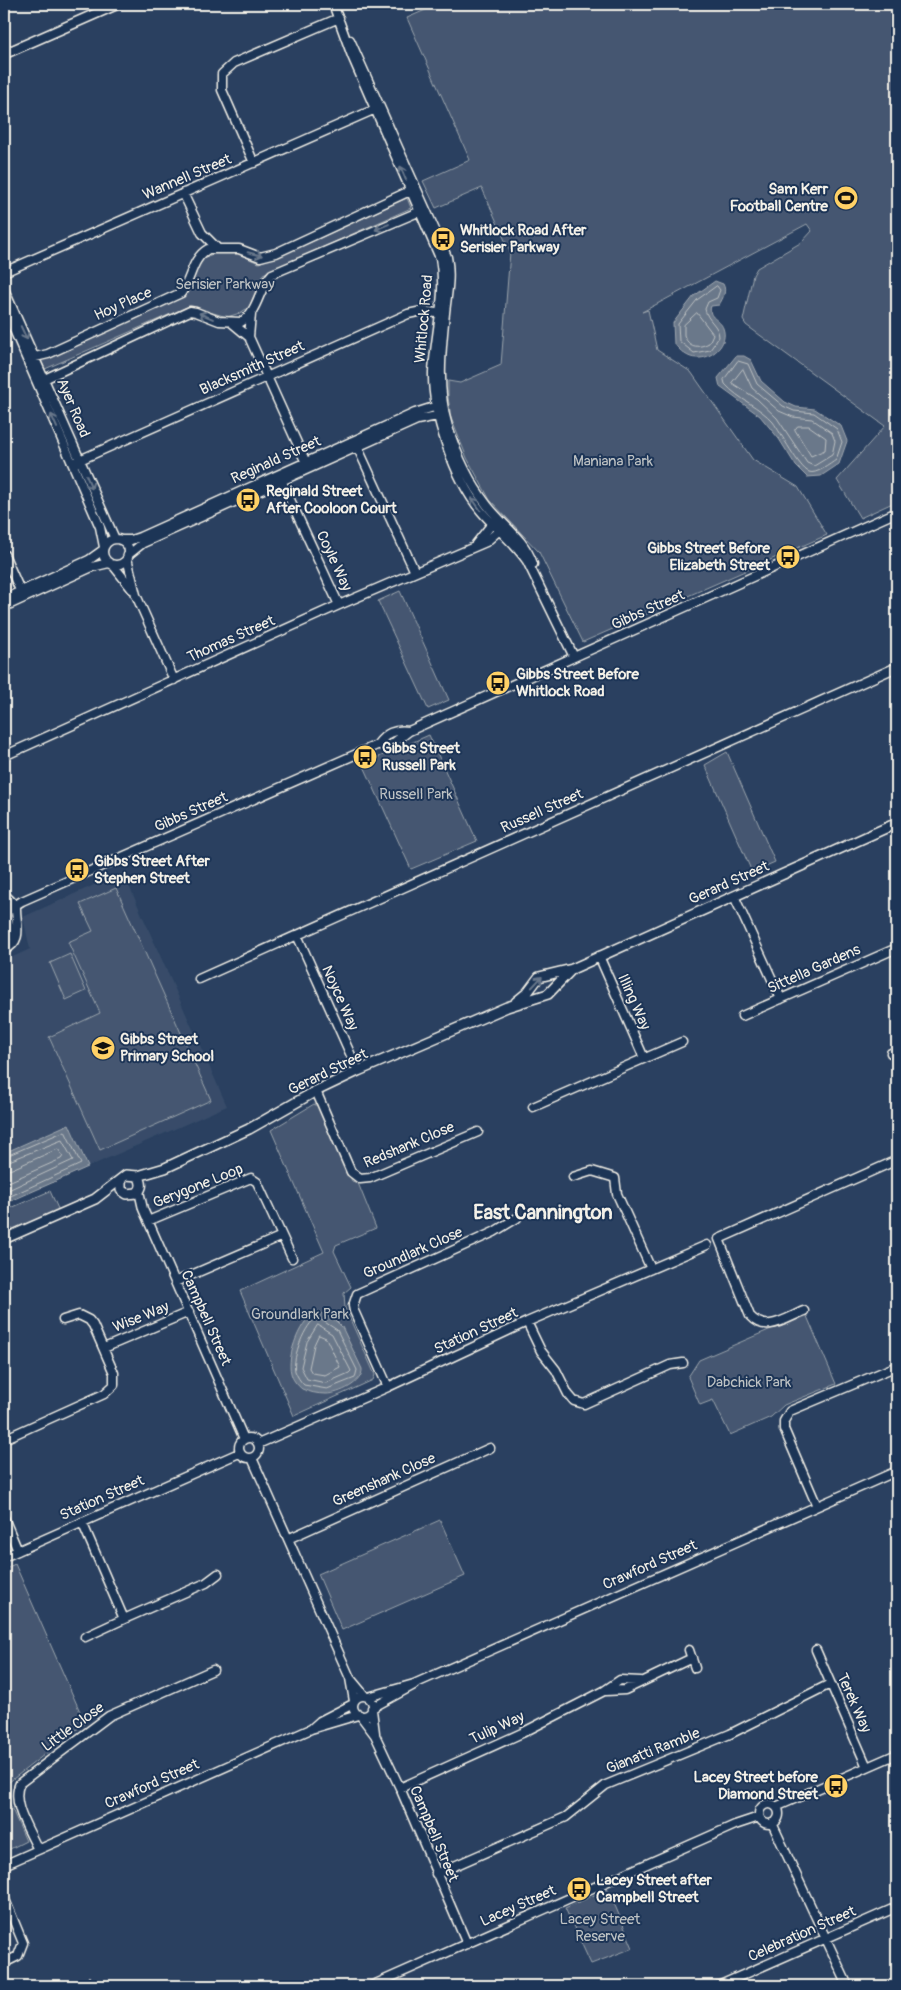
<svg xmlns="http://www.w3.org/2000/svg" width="901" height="1990" viewBox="0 0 901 1990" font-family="Pangolin,sans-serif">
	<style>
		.built { fill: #374c69 }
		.green { fill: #445771; stroke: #9ca4ac }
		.water { fill: #6a788a; stroke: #a1a8b0 }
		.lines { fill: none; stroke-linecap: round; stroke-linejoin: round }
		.shore { stroke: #bdc1c2; stroke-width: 1 }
		.stream { stroke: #a1a8b0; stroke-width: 2.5 }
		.minor-casing { stroke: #f4f1e8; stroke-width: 11 }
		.tertiary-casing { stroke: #f4f1e8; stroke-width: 12 }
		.minor { stroke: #1d3557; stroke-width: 8 }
		.tertiary { stroke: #1d3557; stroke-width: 9 }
		.oneway { stroke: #68778a }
		.labels { text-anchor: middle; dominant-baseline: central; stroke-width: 4; stroke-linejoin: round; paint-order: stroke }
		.street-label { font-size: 15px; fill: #f4f1e8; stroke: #1d3557 }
		.poi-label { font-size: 15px; font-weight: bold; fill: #f4f1e8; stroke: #1d3557; text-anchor: start }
		.park-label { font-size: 15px; fill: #bfc3c4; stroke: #1d3557 }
		.district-label { font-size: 20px; font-weight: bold; fill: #f4f1e8; stroke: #1d3557 }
	</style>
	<rect width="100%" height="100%" fill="#2a4060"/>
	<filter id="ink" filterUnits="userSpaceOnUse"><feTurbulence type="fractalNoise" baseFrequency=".02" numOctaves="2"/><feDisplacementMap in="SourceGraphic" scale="10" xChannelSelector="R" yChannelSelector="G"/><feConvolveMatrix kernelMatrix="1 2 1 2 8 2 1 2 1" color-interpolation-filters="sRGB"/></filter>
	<g filter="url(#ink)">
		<path class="built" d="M 123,872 L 227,1106 L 88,1167 L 69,1124 L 4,1153 L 4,961 L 30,949 L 23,917 Z"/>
		<path class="green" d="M 439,4 L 887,4 L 897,10 L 897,501 L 860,518 L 837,480 L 885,426 L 746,325 L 743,320 L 753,275 L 757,268 L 802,242 L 812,231 L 807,224 L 642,312 L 648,310 L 657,350 L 691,372 L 753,460 L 798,487 L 827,535 L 583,642 L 539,552 L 490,500 L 467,458 L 451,418 L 448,397 L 448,381 L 460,383 L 501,365 L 510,252 L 482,188 L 436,208 L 423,181 L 470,160 L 407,18 Z
			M 407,198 L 411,208 L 263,274 L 249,307 L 240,313 L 227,317 L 189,306 L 45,369 L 41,360 L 185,295 C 192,286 190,283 193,273 C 199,256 220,248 237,253 C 244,256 251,260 259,263 L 309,243 Z
			M 400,591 L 449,700 L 428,709 L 378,601 Z
			M 429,735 L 477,841 L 411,869 L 363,764 Z
			M 727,752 L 775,862 L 752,872 L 705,765 Z
			M 116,888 L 211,1100 L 100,1150 L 49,1037 L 100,1013 L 68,942 L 93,931 L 80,904 Z
			M 70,954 L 86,991 L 66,1000 L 50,963 Z
			M 314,1104 L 319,1107 L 352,1181 L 358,1183 L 376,1228 L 336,1245 L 334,1251 L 351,1287 L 344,1293 L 345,1308 L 375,1375 L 373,1380 L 294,1416 L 240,1291 L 324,1252 L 271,1130 Z
			M 50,1191 L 59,1211 L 4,1235 L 4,1211 Z
			M 806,1314 L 836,1384 L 784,1405 L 771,1417 L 730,1435 L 713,1400 L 700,1405 L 688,1377 L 699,1360 Z
			M 440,1520 L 465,1576 L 342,1630 L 318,1574 Z
			M 15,1564 L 85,1723 L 4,1786 L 4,1569 Z
			M 4,1791 L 26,1841 L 4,1852 Z
			M 608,1889 L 633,1948 L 591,1964 L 565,1908 Z"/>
		<path class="water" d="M 715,281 L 723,284 C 727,291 723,298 719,305 L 711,306 C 707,318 720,319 723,328 C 729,344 712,359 697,358 C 687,358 681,351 674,344 L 673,323 L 694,296 Z
			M 736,356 L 744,356 L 751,360 L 761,381 L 785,402 L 796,407 L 815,409 L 841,426 L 847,441 L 839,464 L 821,476 L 807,477 L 796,466 L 779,439 L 760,416 L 720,387 L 718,378 Z
			M 69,1124 L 88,1167 L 4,1204 L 4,1153 Z
			M 318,1311 L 336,1321 L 342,1327 L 362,1369 C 363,1383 339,1394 326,1394 C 317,1394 309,1392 302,1389 C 297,1385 292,1379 291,1373 C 286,1356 301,1317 318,1311 Z"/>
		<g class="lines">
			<path class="shore" d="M 717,286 L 720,290 L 717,298 L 708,302 L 705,309 C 707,321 719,325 719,337 L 710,350 L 694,353 L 679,341 L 678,324 L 697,300 Z
				M 697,313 L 713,334 L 709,343 C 698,349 688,347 684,335 L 684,325 Z
				M 738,361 L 748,364 L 757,384 L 783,406 L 794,411 L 814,413 L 837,429 L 842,442 L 836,460 C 830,464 816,475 809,472 C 799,468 781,433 773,422 C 759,406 739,400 725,384 L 724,380 Z
				M 743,369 L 752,388 L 779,411 L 793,417 L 812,419 L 832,433 L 835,441 L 832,455 L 814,466 L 807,463 L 777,418 L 757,399 L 732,383 Z
				M 798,426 L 809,426 L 826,438 L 825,450 L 811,456 L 795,430 Z
				M 4,1157 L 65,1131 L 81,1164 L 4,1199
				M 4,1163 L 62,1140 L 73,1160 L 4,1192
				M 4,1171 L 12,1169 L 58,1149 L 63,1156 L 61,1159 L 4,1184
				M 317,1317 L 337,1330 L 357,1370 L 355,1378 L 327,1389 L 304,1385 C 300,1381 297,1376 295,1371 C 292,1357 305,1324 317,1317 Z
				M 318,1325 L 332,1334 L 351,1371 L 349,1373 L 326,1383 L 307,1379 L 301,1367 L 307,1342 Z
				M 319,1335 L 326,1338 L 340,1367 L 325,1375 L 312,1373 L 309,1368 L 314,1345 Z"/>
			<path class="stream" d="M 89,1977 L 93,1986"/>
			<defs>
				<path id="minor" d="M 333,4 L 352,56 L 440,258 C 447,295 435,335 433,372 C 432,414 454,478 481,511 C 496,529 514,542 527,561 L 574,657
					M 350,40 L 447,257 C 451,276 447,294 445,313 C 441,351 437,390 448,427 C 456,453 470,483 487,505 C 503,526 524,538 533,564
					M 254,163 L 222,90 L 222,74 L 234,63 L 339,18
					M 183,193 L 202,233 L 217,248
					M 4,272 L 380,107
					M 4,289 L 115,539
					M 4,307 L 100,527 L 104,547
					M 231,322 L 249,337 L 307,465
					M 249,337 L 251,314
					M 27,359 L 48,354 L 181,293 C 192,279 191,259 208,249 L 239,249 L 260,257 L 276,253 L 414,189
					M 38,382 L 190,311 L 196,312 L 219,321 L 241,322 C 259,311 258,288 272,274 L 423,210
					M 356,444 L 415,572
					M 73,463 L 408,314 L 422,311 L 443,314
					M 280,478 L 339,605
					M103 552a13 13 0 1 1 26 0a13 13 0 1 1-26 0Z
					M 120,540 L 131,540 L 140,537 L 415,413 L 440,405
					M 476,544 L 495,520
					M 4,554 L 22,595
					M 128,555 L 143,543 L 417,420 L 442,415
					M 127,558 L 136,595 L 174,680
					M 113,565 L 132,589
					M 4,599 L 89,560 L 103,550
					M 4,607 L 92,567 L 109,563
					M 377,745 C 386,733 394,729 409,731
					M 4,756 L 339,605 L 486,542 L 503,527
					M 4,894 L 16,906
					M 734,896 L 781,999
					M 297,935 L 358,1071
					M 4,943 L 11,932 L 7,916 L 8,910 L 22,901 L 377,745 L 391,745 L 409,731 L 897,512
					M 4,950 C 25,941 15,923 16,906
					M 599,956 L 644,1058
					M 199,979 L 897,667
					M 742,1016 L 897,948
					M 891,1053 L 897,1051
					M 316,1091 L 351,1172 L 360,1179 L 370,1178 L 478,1132
					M 533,1107 L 682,1042
					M 573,1177 L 592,1171 L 615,1178 L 617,1194 L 651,1269
					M 139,1191 L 143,1209 L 244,1439
					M 148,1221 L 251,1178 L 257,1182 L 282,1236 L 175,1282
					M 282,1236 L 292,1258
					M 804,1311 C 786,1318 766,1334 750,1316 L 719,1239 L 897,1160
					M 527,1322 L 541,1351 L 556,1370 L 568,1394 L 574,1401 L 584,1404 L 670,1365 L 683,1363
					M 104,1348 L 189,1312
					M 388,1387 L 354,1311 L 353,1306 L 357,1294 L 494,1232 L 517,1218
					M239 1448a10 10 0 1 1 20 0a10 10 0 1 1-20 0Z
					M 4,1439 L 104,1394 L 114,1385 L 114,1373 L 93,1325 L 89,1320 L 79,1315 L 63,1320
					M 258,1444 L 388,1387 L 527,1322 L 707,1245
					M 252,1458 L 350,1678 L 365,1696
					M 817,1506 L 784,1429 L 784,1421 L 790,1411 L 897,1366
					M 4,1518 L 18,1551
					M 82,1522 L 124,1619 L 206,1583 L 218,1574
					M 290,1538 L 490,1448
					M 4,1557 L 239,1453
					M 85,1637 L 124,1619
					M 689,1650 L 695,1668
					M 816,1650 L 867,1767
					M 350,1678 L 354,1701
					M 606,1691 L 625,1690 L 692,1658
					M353 1706a10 10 0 1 1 20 0a10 10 0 1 1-20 0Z
					M 368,1697 L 414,1684 L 897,1471
					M 372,1708 L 414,1685
					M 372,1710 L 375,1733
					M 360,1715 L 375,1735 L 400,1788 L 467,1944
					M 311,1729 L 320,1721 L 353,1704
					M 400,1788 L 522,1733 L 604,1691 L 620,1680 L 641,1681
					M759 1814a10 10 0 1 1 20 0a10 10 0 1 1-20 0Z
					M 776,1807 L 897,1754
					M 772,1823 L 848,1986
					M 38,1850 C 30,1831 10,1803 20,1783 L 109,1716 L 213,1670
					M 4,1865 L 311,1729 L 358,1715
					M 436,1874 L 566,1817 L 606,1785 L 730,1734 L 830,1684
					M 4,1897 L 23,1943 L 18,1956 L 4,1963
					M 371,1986 L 735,1825 L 759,1817
					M 718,1986 L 897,1907"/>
				<path id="tertiary" d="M 4,54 L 118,4
					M 516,1002 L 527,993 L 539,977 L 572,969 L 897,823
					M 138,1176 L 165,1168 L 249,1129 L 316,1091 L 358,1071 L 507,1007 L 548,994 L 572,969
					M 4,1239 L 95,1199 L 126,1175 L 138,1176 C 142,1182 143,1188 137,1193 L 127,1194 L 121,1190 L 121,1180"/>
			</defs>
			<use href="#minor" class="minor-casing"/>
			<use href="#tertiary" class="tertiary-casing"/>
			<use href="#minor" class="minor"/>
			<use href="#tertiary" class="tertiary"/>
		</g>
		<defs><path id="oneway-shaft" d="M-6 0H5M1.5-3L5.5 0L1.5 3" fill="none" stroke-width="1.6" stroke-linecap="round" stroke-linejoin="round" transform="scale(1.25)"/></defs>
		<g class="oneway">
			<use href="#oneway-shaft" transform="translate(403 173) rotate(-113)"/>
			<use href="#oneway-shaft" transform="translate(382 227) rotate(157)"/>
			<use href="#oneway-shaft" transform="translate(255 254) rotate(13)"/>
			<use href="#oneway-shaft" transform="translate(206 316) rotate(-157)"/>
			<use href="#oneway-shaft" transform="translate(24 333) rotate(65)"/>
			<use href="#oneway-shaft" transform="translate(54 421) rotate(-114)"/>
			<use href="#oneway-shaft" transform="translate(89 482) rotate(67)"/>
			<use href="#oneway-shaft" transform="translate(476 504) rotate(-125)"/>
			<use href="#oneway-shaft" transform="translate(537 982) rotate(-47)"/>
		</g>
	</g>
	<defs>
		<symbol id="stadium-disc" viewBox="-11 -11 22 22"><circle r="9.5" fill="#ffd166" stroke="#1d3557"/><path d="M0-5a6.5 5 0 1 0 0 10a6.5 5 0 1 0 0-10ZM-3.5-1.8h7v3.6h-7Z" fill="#111"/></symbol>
		<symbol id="bus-disc" viewBox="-11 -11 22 22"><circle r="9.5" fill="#ffd166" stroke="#1d3557"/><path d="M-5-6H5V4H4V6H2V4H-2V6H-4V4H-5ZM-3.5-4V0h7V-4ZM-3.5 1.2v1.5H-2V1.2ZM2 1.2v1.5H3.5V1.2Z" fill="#111"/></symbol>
		<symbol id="school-disc" viewBox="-11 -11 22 22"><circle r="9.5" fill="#ffd166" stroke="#1d3557"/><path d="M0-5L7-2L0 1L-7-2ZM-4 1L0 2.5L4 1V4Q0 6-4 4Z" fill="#111"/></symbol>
	</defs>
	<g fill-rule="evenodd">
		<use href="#stadium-disc" x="832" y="184" width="28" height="28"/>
		<use href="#bus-disc" x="429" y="225" width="28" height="28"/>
		<use href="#bus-disc" x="234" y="486" width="28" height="28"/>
		<use href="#bus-disc" x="774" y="543" width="28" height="28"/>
		<use href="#bus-disc" x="484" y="669" width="28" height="28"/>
		<use href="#bus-disc" x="351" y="743" width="28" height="28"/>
		<use href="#bus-disc" x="63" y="856" width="28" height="28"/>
		<use href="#school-disc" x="89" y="1034" width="28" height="28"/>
		<use href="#bus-disc" x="822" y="1772" width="28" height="28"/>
		<use href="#bus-disc" x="565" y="1875" width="28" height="28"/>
	</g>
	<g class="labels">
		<g class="street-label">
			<text transform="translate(187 177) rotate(-23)">Wannell Street</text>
			<text transform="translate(123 304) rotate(-24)">Hoy Place</text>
			<text transform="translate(424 319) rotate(-85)">Whitlock Road</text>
			<text transform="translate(252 368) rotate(-24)">Blacksmith Street</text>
			<text transform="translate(73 408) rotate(67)">Ayer Road</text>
			<text transform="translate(276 460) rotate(-24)">Reginald Street</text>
			<text transform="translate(334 561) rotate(65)">Coyle Way</text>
			<text transform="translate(648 610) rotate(-24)">Gibbs Street</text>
			<text transform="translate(231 639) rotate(-24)">Thomas Street</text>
			<text transform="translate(542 811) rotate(-24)">Russell Street</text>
			<text transform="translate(191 812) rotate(-24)">Gibbs Street</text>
			<text transform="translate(729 883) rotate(-24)">Gerard Street</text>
			<text transform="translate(814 969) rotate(-24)">Sittella Gardens</text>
			<text transform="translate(340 998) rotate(66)">Noyce Way</text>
			<text transform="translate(634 1002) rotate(66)">Illing Way</text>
			<text transform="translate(328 1072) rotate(-26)">Gerard Street</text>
			<text transform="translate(409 1145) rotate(-23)">Redshank Close</text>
			<text transform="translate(198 1186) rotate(-22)">Gerygone Loop</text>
			<text transform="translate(413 1253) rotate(-24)">Groundlark Close</text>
			<text transform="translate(141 1317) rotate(-22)">Wise Way</text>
			<text transform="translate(206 1318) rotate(66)">Campbell Street</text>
			<text transform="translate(476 1331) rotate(-25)">Station Street</text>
			<text transform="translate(384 1480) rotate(-24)">Greenshank Close</text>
			<text transform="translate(102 1498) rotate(-24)">Station Street</text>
			<text transform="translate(650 1565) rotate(-24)">Crawford Street</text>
			<text transform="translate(854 1703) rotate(66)">Terek Way</text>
			<text transform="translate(73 1727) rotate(-36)">Little Close</text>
			<text transform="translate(497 1728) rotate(-25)">Tulip Way</text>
			<text transform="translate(653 1751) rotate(-22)">Gianatti Ramble</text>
			<text transform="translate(152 1784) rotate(-24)">Crawford Street</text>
			<text transform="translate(434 1834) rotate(67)">Campbell Street</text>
			<text transform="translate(518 1906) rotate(-24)">Lacey Street</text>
			<text transform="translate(802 1934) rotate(-24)">Celebration Street</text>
		</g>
		<g class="poi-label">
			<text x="828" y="189" text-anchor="end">Sam Kerr<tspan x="828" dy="17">Football Centre</tspan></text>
			<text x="460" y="230">Whitlock Road After<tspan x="460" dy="17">Serisier Parkway</tspan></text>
			<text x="266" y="491">Reginald Street<tspan x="266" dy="17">After Cooloon Court</tspan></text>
			<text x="770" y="548" text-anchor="end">Gibbs Street Before<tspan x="770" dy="17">Elizabeth Street</tspan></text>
			<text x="516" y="674">Gibbs Street Before<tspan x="516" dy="17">Whitlock Road</tspan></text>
			<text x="382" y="748">Gibbs Street<tspan x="382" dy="17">Russell Park</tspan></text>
			<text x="94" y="861">Gibbs Street After<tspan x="94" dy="17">Stephen Street</tspan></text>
			<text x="120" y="1039">Gibbs Street<tspan x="120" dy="17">Primary School</tspan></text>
			<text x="818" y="1777" text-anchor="end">Lacey Street before<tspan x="818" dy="17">Diamond Street</tspan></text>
			<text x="596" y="1880">Lacey Street after<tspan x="596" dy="17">Campbell Street</tspan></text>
		</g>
		<g class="park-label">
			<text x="225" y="284">Serisier Parkway</text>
			<text x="613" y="461">Maniana Park</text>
			<text x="416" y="794">Russell Park</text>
			<text x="300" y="1314">Groundlark Park</text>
			<text x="749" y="1382">Dabchick Park</text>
			<text x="600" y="1919">Lacey Street<tspan x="600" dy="17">Reserve</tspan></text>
		</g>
		<g class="district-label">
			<text x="543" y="1212">East Cannington</text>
		</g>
	</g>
	<rect width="901" height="1990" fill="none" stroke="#1d3557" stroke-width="20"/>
	<rect x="10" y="10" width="881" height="1970" fill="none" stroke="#f4f1e8" stroke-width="2" filter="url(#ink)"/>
</svg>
